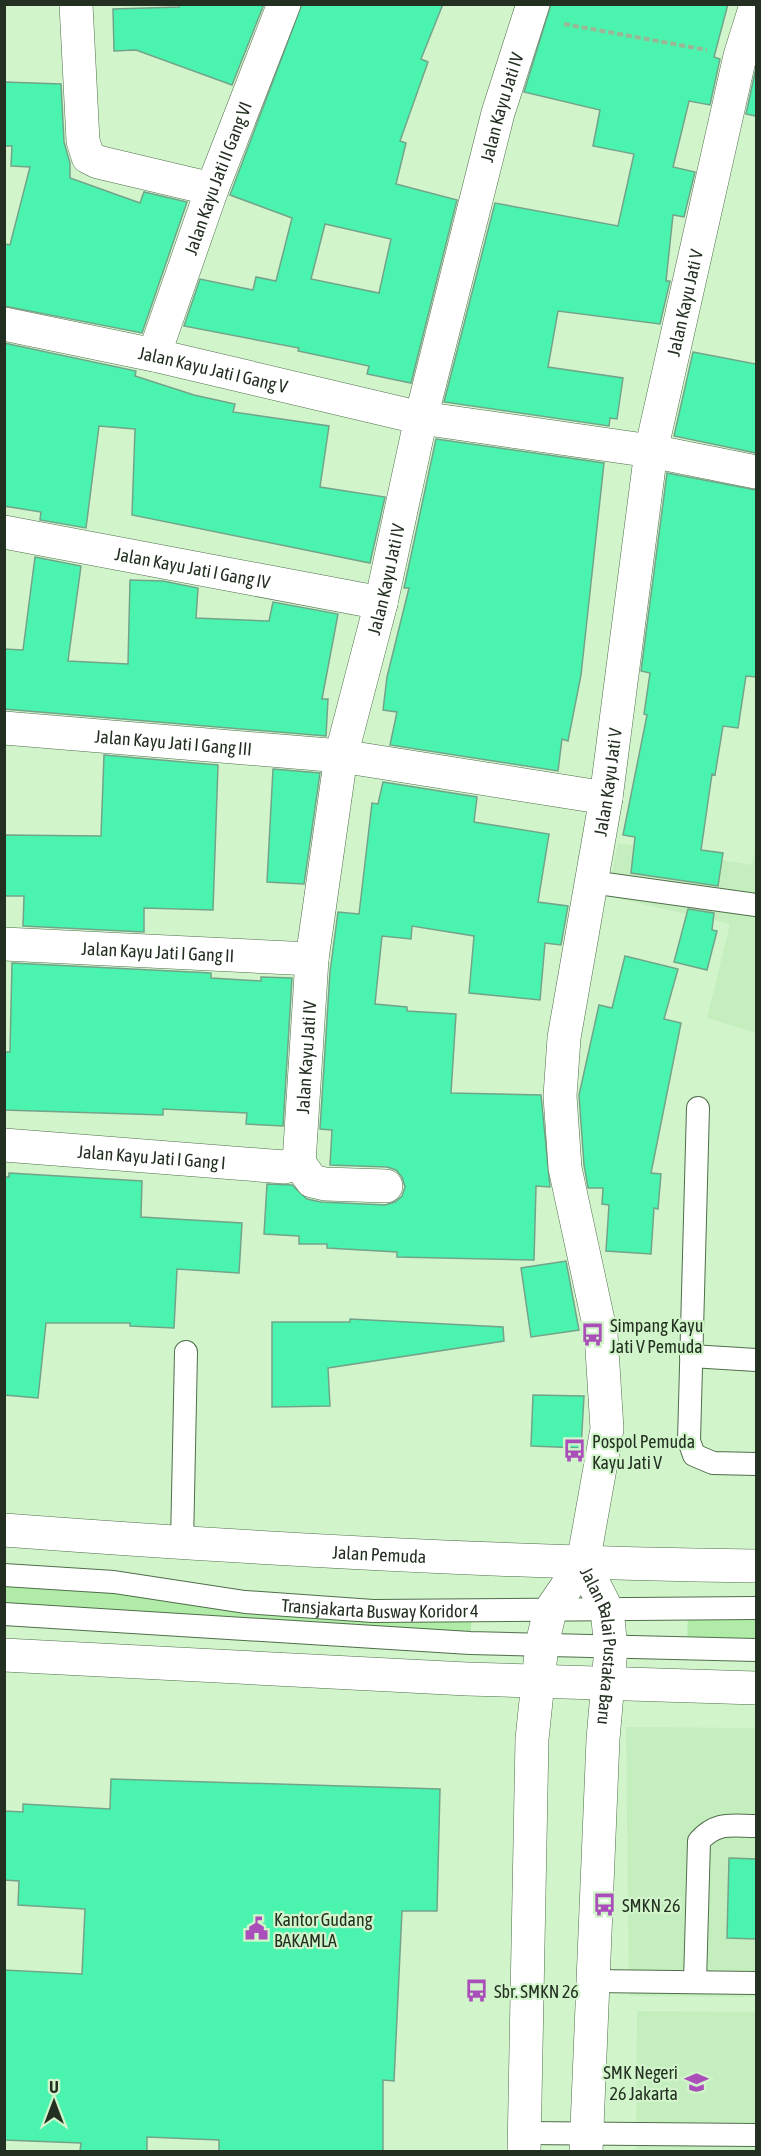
<svg xmlns="http://www.w3.org/2000/svg" width="761" height="2156" viewBox="0 0 761 2156" font-family="'Asap Condensed',sans-serif">
	<style>
		.built { fill: #c5eebe }
		.green { fill: #b0eca7 }
		.building { fill: #4af4af; stroke: #72a48a; stroke-width: 1.5; fill-rule: evenodd }
		.lines { fill: none; stroke-linecap: round; stroke-linejoin: round }
		.service-casing { stroke: #4f6e4a; stroke-width: 24 }
		.minor-casing { stroke: #4f6e4a; stroke-width: 34 }
		.tertiary-casing { stroke: #4f6e4a; stroke-width: 34 }
		.primary-casing { stroke: #4f6e4a; stroke-width: 34 }
		.path { stroke: #9ab695; stroke-width: 4; stroke-dasharray: 6 3; stroke-linecap: butt }
		.service { stroke: #fff; stroke-width: 22 }
		.minor { stroke: #fff; stroke-width: 33 }
		.tertiary { stroke: #fff; stroke-width: 33 }
		.primary { stroke: #fff; stroke-width: 33 }
		.labels { text-anchor: middle; dominant-baseline: central; stroke-width: 4.5; stroke-linejoin: round; paint-order: stroke }
		.street-label { font-size: 18px; fill: #233021; stroke: #d1f4cb }
		.poi-label { font-size: 18px; fill: #233021; stroke: #d1f4cb; text-anchor: start }
	</style>
	<rect width="100%" height="100%" fill="#d1f4cb"/>
	<path class="built" d="M 756,842 L 756,1033 L 707,1018 L 730,924 L 607,896 L 618,843 L 752,865 Z
		M 626,1727 L 756,1728 L 756,1997 L 629,1996 Z
		M 637,2011 L 756,2012 L 756,2151 L 636,2152 Z"/>
	<path class="green" d="M 4,1575 L 472,1612 L 470,1643 L 5,1614 Z
		M 688,1608 L 756,1608 L 756,1651 L 687,1650 Z"/>
	<path class="building" d="M 180,4 L 264,4 L 232,85 L 136,50 L 114,51 L 113,9 L 179,7 Z
		M 302,4 L 443,4 L 421,59 L 428,62 L 400,141 L 406,143 L 396,184 L 457,200 L 411,383 L 367,374 L 369,366 L 298,351 L 299,348 L 184,326 L 200,279 L 253,290 L 256,277 L 276,281 L 292,218 L 230,195 ZM 325,224 L 391,239 L 379,293 L 311,279 Z
		M 551,4 L 728,4 L 714,57 L 720,59 L 710,105 L 689,101 L 673,167 L 695,172 L 684,217 L 673,215 L 666,281 L 670,281 L 660,324 L 558,311 L 548,367 L 623,378 L 617,419 L 610,418 L 609,426 L 444,402 L 495,203 L 618,226 L 634,154 L 593,146 L 600,110 L 524,92 Z
		M 756,68 L 756,116 L 746,114 Z
		M 4,82 L 61,84 L 64,142 L 70,163 L 70,178 L 140,203 L 144,192 L 187,202 L 142,333 L 4,306 L 4,244 L 10,245 L 30,167 L 11,166 L 12,146 L 4,146 Z
		M 4,343 L 136,371 L 135,376 L 194,395 L 235,404 L 233,412 L 329,426 L 320,487 L 385,497 L 370,563 L 132,515 L 135,429 L 99,426 L 86,528 L 40,520 L 41,512 L 4,506 Z
		M 693,352 L 756,364 L 756,453 L 674,436 Z
		M 436,439 L 604,463 L 581,675 L 568,741 L 562,739 L 558,771 L 390,745 L 397,712 L 383,710 L 387,677 L 409,588 L 404,588 Z
		M 667,473 L 756,490 L 756,677 L 746,676 L 738,728 L 723,726 L 715,775 L 712,774 L 701,850 L 723,853 L 718,886 L 631,873 L 635,837 L 623,835 L 647,715 L 644,714 L 650,673 L 641,671 Z
		M 35,557 L 81,566 L 68,661 L 128,664 L 130,580 L 163,581 L 198,588 L 196,618 L 269,621 L 273,602 L 338,614 L 322,699 L 328,699 L 326,736 L 4,709 L 4,649 L 23,650 Z
		M 104,755 L 218,765 L 213,910 L 144,908 L 144,932 L 23,926 L 24,896 L 4,896 L 4,835 L 101,836 Z
		M 273,769 L 320,773 L 304,884 L 267,882 Z
		M 383,782 L 477,797 L 474,822 L 549,834 L 538,902 L 568,906 L 561,945 L 545,943 L 540,1000 L 469,993 L 474,936 L 412,926 L 411,939 L 382,936 L 375,1004 L 407,1007 L 407,1011 L 456,1014 L 451,1093 L 541,1095 L 550,1187 L 536,1186 L 534,1260 L 397,1257 L 397,1252 L 327,1248 L 327,1244 L 299,1244 L 299,1236 L 264,1234 L 267,1184 L 292,1185 L 307,1199 L 321,1202 L 385,1205 L 395,1202 L 402,1196 L 405,1187 L 402,1177 L 396,1170 L 387,1167 L 330,1165 L 332,1130 L 320,1129 L 330,972 L 338,912 L 359,914 L 372,803 L 378,804 Z
		M 688,909 L 714,913 L 712,930 L 717,931 L 707,970 L 674,962 Z
		M 625,956 L 678,969 L 664,1019 L 681,1023 L 651,1173 L 661,1174 L 658,1209 L 654,1208 L 651,1254 L 606,1251 L 609,1205 L 602,1204 L 603,1188 L 588,1188 L 584,1165 L 579,1095 L 599,1005 L 612,1008 Z
		M 12,963 L 211,973 L 211,978 L 261,981 L 261,977 L 292,978 L 283,1126 L 246,1124 L 247,1113 L 163,1109 L 163,1115 L 4,1110 L 4,1052 L 10,1052 Z
		M 9,1173 L 142,1181 L 141,1217 L 242,1223 L 239,1273 L 177,1269 L 174,1328 L 130,1326 L 130,1323 L 46,1323 L 38,1398 L 4,1395 L 4,1177 L 9,1177 Z
		M 566,1261 L 579,1330 L 531,1337 L 521,1268 Z
		M 350,1319 L 503,1327 L 504,1341 L 328,1368 L 330,1406 L 272,1407 L 272,1322 L 350,1322 Z
		M 533,1395 L 584,1396 L 581,1448 L 531,1446 Z
		M 111,1779 L 440,1789 L 437,1911 L 402,1911 L 394,2081 L 383,2080 L 383,2151 L 219,2151 L 219,2140 L 147,2137 L 147,2151 L 80,2151 L 81,2143 L 4,2140 L 4,1970 L 82,1974 L 85,1909 L 18,1905 L 19,1881 L 4,1880 L 4,1811 L 23,1812 L 23,1804 L 110,1809 Z
		M 729,1858 L 756,1859 L 756,1939 L 727,1938 Z"/>
	<g class="lines">
		<defs>
			<g id="service">
				<path d="M 591,882 L 756,905"/>
				<path d="M 698,1108 L 689,1441 L 694,1455 L 713,1463 L 756,1464"/>
				<path d="M 691,1356 L 756,1360"/>
				<path d="M 182,1544 L 186,1352"/>
				<path id="s1" d="M 4,1575 L 114,1582 L 245,1602 L 373,1611 L 756,1608"/>
				<path d="M 4,1614 L 470,1643 L 756,1650"/>
				<path d="M 593,1981 L 756,1983"/>
				<path d="M 695,1982 L 699,1841 C 717,1821 732,1826 756,1826"/>
				<path d="M 525,2133 L 756,2135"/>
			</g>
			<g id="minor">
				<path d="M 76,4 L 83,141 L 88,157 L 98,162 L 212,189"/>
				<path id="s2" d="M 4,324 L 154,355 L 421,418 L 651,451 L 756,472"/>
				<path id="s3" d="M 154,355 L 212,189 L 284,4"/>
				<path id="s4" d="M 4,532 L 381,603"/>
				<path id="s5" d="M 4,728 L 341,756 L 606,798"/>
				<path id="s6" d="M 4,944 L 312,959"/>
				<path id="s7" d="M 4,1145 L 284,1167 L 299,1163"/>
				<path id="s8" d="M 299,1163 L 312,959 L 341,756 L 381,603 L 421,418 L 498,113 L 533,4"/>
				<path d="M 299,1163 L 312,1181 L 325,1184 L 386,1186"/>
			</g>
			<g id="tertiary">
				<path id="s9" d="M 583,1563 L 607,1610 L 611,1648 L 603,1739 L 586,2152"/>
				<path id="s10" d="M 524,2152 L 532,1739 L 542,1644 L 550,1611 L 583,1563 L 607,1429 L 601,1334 L 565,1168 L 560,1096 L 564,1038 L 606,798 L 651,451 L 740,56 L 756,5"/>
			</g>
			<g id="primary">
				<path id="s11" d="M 4,1530 C 255,1549 505,1563 756,1566"/>
				<path d="M 4,1655 L 467,1679 L 756,1688"/>
			</g>
		</defs>
		<use href="#service" class="service-casing"/>
		<use href="#minor" class="minor-casing"/>
		<use href="#tertiary" class="tertiary-casing"/>
		<use href="#primary" class="primary-casing"/>
		<path class="path" d="M 564,24 L 707,50"/>
		<use href="#service" class="service"/>
		<use href="#minor" class="minor"/>
		<use href="#tertiary" class="tertiary"/>
		<use href="#primary" class="primary"/>
	</g>
	<defs>
		<symbol id="bus-bare" viewBox="-9 -9 18 18"><path d="M-5-6H5V4H4V6H2V4H-2V6H-4V4H-5ZM-3.5-4V0h7V-4ZM-3.5 1.2v1.5H-2V1.2ZM2 1.2v1.5H3.5V1.2Z" fill="#aa4fba" stroke="#d1f4cb" stroke-width="2.5" paint-order="stroke"/></symbol>
		<symbol id="civic-bare" viewBox="-9 -9 18 18"><path d="M-.6-6.5H3V-4.5H.6V-3L4-1V1h2V6H-6V1h2V-1L-.6-3ZM-1.2 2.5V6h2.4V2.5Z" fill="#aa4fba" stroke="#d1f4cb" stroke-width="2.5" paint-order="stroke"/></symbol>
		<symbol id="school-bare" viewBox="-9 -9 18 18"><path d="M0-5L7-2L0 1L-7-2ZM-4 1L0 2.5L4 1V4Q0 6-4 4Z" fill="#aa4fba" stroke="#d1f4cb" stroke-width="2.5" paint-order="stroke"/></symbol>
	</defs>
	<g fill-rule="evenodd">
		<use href="#bus-bare" x="576" y="1318" width="33" height="33"/>
		<use href="#bus-bare" x="558" y="1434" width="33" height="33"/>
		<use href="#bus-bare" x="588" y="1888" width="33" height="33"/>
		<use href="#civic-bare" x="240" y="1912" width="33" height="33"/>
		<use href="#bus-bare" x="460" y="1974" width="33" height="33"/>
		<use href="#school-bare" x="680" y="2066" width="33" height="33"/>
	</g>
	<g class="labels">
		<g class="street-label">
			<text stroke="none"><textPath href="#s8" startOffset="1078">Jalan Kayu Jati IV</textPath></text>
			<text stroke="none"><textPath href="#s3" startOffset="188">Jalan Kayu Jati II Gang VI</textPath></text>
			<text stroke="none"><textPath href="#s10" startOffset="1878">Jalan Kayu Jati V</textPath></text>
			<text stroke="none"><textPath href="#s2" startOffset="214">Jalan Kayu Jati I Gang V</textPath></text>
			<text stroke="none"><textPath href="#s4" startOffset="192">Jalan Kayu Jati I Gang IV</textPath></text>
			<text stroke="none"><textPath href="#s8" startOffset="592">Jalan Kayu Jati IV</textPath></text>
			<text stroke="none"><textPath href="#s5" startOffset="170">Jalan Kayu Jati I Gang III</textPath></text>
			<text stroke="none"><textPath href="#s10" startOffset="1392">Jalan Kayu Jati V</textPath></text>
			<text stroke="none"><textPath href="#s6" startOffset="154">Jalan Kayu Jati I Gang II</textPath></text>
			<text stroke="none"><textPath href="#s8" startOffset="106">Jalan Kayu Jati IV</textPath></text>
			<text stroke="none"><textPath href="#s7" startOffset="148">Jalan Kayu Jati I Gang I</textPath></text>
			<text stroke="none"><textPath href="#s11" startOffset="376">Jalan Pemuda</textPath></text>
			<text stroke="none"><textPath href="#s1" startOffset="378">Transjakarta Busway Koridor 4</textPath></text>
			<text stroke="none"><textPath href="#s9" startOffset="87">Jalan Balai Pustaka Baru</textPath></text>
		</g>
		<g class="poi-label">
			<text x="610" y="1325">Simpang Kayu<tspan x="610" dy="21">Jati V Pemuda</tspan></text>
			<text x="592" y="1441">Pospol Pemuda<tspan x="592" dy="21">Kayu Jati V</tspan></text>
			<text x="622" y="1905">SMKN 26</text>
			<text x="274" y="1919">Kantor Gudang<tspan x="274" dy="21">BAKAMLA</tspan></text>
			<text x="494" y="1991">Sbr. SMKN 26</text>
			<text x="678" y="2072" text-anchor="end">SMK Negeri<tspan x="678" dy="21">26 Jakarta</tspan></text>
		</g>
	</g>
	<rect width="761" height="2156" fill="none" stroke="#233021" stroke-width="12"/>
	<g transform="translate(54 2102)" stroke="#d1f4cb" stroke-width="4.5" paint-order="stroke">
	<path d="M0-4.5L10 22L0 15L-10 22Z" fill="#233021"/>
	<text y="-9" font-size="16" font-weight="bold" text-anchor="middle" fill="#233021">U</text>
	</g>
</svg>
